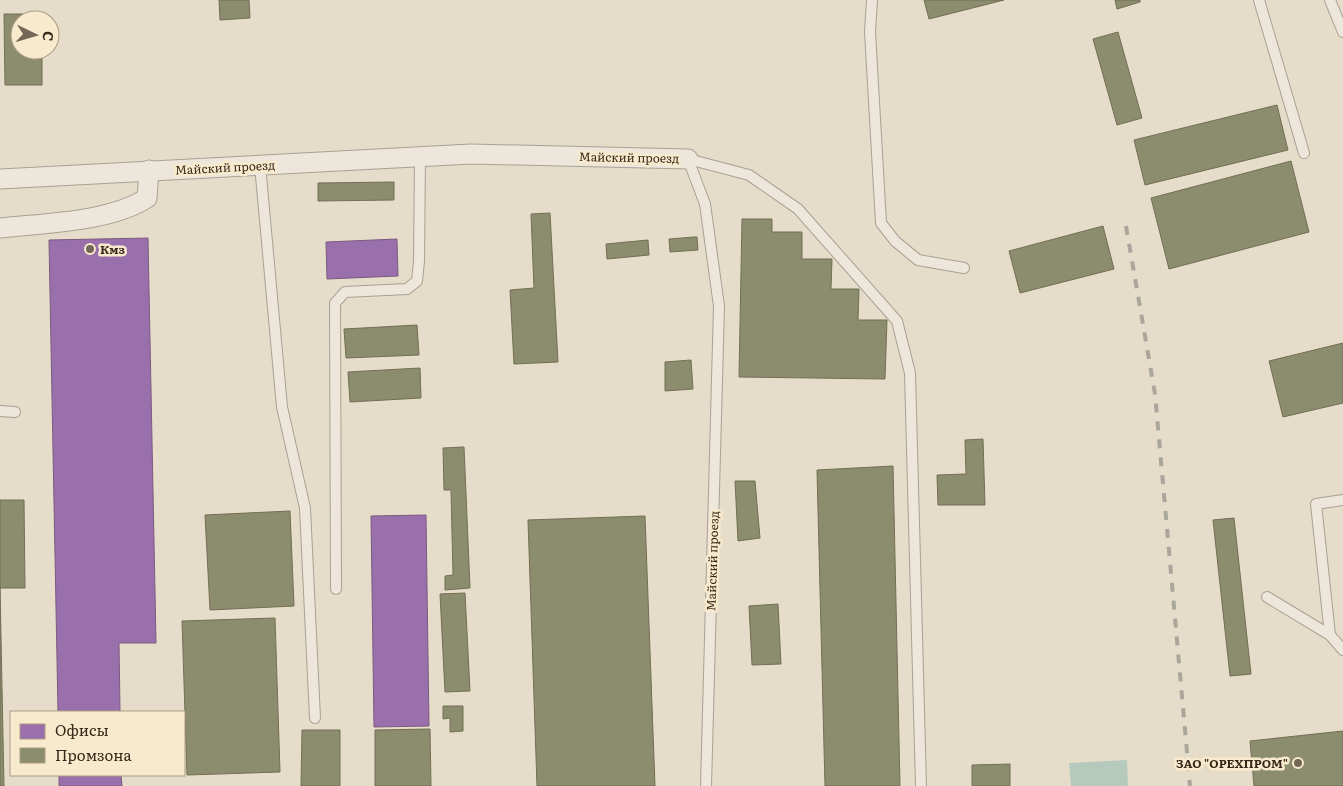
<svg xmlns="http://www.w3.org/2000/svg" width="1343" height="786" viewBox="0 0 1343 786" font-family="Literata,serif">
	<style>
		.water { fill: #b5cabc }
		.offices { fill: #9970ab; stroke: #7c5a80 }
		.industry { fill: #8c8c6e; stroke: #736e55 }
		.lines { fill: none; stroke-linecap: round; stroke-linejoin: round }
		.lane-casing { stroke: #aaa093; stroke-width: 12 }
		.street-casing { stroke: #aaa093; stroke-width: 21 }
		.lane { stroke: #ece6db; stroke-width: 10 }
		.street { stroke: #ece6db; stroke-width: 19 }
		.rail { stroke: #aba69c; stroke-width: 4; stroke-dasharray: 9 9; stroke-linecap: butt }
		.poi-dot { fill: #756758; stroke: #f8eacd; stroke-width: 2 }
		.labels { text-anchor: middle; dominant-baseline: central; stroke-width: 5; stroke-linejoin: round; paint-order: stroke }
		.street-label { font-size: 12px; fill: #38281b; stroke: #f8eacd }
		.poi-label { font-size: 12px; font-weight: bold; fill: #38281b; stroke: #f8eacd; text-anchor: start }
	</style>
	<rect width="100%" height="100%" fill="#e5dcc9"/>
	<path class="water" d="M 1127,760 L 1128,786 L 1071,786 L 1069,763 Z"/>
	<path class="offices" d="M 148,238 L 156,643 L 119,643 L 120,712 L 58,712 L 49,240 Z
		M 397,239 L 398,276 L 327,279 L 326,242 Z
		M 426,515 L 429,726 L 374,727 L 371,516 Z
		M 59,775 L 121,775 L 122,786 L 59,786 Z"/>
	<path class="industry" d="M 219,0 L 249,0 L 250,18 L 220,20 Z
		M 924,0 L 1004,0 L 929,19 Z
		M 1115,0 L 1140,0 L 1140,2 L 1117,9 Z
		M 4,14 L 41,14 L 41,20 L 20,20 L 20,50 L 42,50 L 42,85 L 5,85 Z
		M 1118,32 L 1142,118 L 1117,125 L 1093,39 Z
		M 1277,105 L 1288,150 L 1145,185 L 1134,140 Z
		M 1291,161 L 1309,232 L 1169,269 L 1151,198 Z
		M 394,182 L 394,200 L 318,201 L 318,183 Z
		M 550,213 L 558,362 L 514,364 L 510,290 L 534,288 L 531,214 Z
		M 742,219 L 772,219 L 772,232 L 802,232 L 802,259 L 832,259 L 831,289 L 859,289 L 858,320 L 887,320 L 885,379 L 739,377 Z
		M 1103,226 L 1114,269 L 1020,293 L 1009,251 Z
		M 694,237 L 697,237 L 698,250 L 670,252 L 669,239 Z
		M 648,240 L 649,255 L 607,259 L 606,244 Z
		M 417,325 L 419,355 L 346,358 L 344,329 Z
		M 1343,343 L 1343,403 L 1283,417 L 1269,361 Z
		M 691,360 L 693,389 L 665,391 L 665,362 Z
		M 420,368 L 421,398 L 350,402 L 348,372 Z
		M 983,439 L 985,505 L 938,505 L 937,475 L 966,474 L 965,440 Z
		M 464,447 L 470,588 L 445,590 L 445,576 L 453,575 L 451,490 L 444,490 L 443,448 Z
		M 893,466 L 900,786 L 825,786 L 817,470 Z
		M 735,481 L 755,481 L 760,538 L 738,541 Z
		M 0,500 L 24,500 L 25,588 L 0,588 L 4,786 L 0,786 Z
		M 290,511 L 294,606 L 210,610 L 205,515 Z
		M 645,516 L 655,786 L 537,786 L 528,520 Z
		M 1234,518 L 1251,674 L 1230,676 L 1213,520 Z
		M 465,593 L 470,691 L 445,692 L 440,594 Z
		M 778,604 L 781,664 L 752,665 L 749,606 Z
		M 275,618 L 280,772 L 187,775 L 182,621 Z
		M 443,706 L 463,706 L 463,731 L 450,732 L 450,718 L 443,719 Z
		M 430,729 L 431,786 L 375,786 L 375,730 Z
		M 302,730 L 340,730 L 340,786 L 301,786 Z
		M 1343,731 L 1343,786 L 1254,786 L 1250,741 Z
		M 1010,764 L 1010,786 L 972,786 L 972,765 Z"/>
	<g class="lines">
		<defs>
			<path id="lane" d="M 872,0 L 870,32 L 881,223 L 895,241 L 918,260 L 964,268
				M 1259,0 L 1304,153
				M 1330,0 L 1343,32
				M 688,159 L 749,175 L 798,209 L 897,321 L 910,373 L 921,786
				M 688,159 L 705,204 L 719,306 L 706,786
				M 260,165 L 282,407 L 305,508 L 315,718
				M 0,411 L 15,412
				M 1343,500 L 1316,504 L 1330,635 L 1343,650
				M 336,589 L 335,303 L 345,292 L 407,289 L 417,281 L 419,261 L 420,157
				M 1267,597 L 1330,635"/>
			<path id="street" d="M 0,179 L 471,154 L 688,159
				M 0,228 C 45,223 110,222 147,198 L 149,170"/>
		</defs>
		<use href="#lane" class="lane-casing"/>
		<use href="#street" class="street-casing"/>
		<use href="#lane" class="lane"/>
		<use href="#street" class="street"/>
		<path class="rail" d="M 1126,226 L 1155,394 L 1190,786"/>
	</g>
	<g class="poi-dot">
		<circle cx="90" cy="249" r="5"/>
		<circle cx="1298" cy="763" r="5"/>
	</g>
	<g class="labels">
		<g class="street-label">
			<text transform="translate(629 157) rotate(1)">Майский проезд</text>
			<text transform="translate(225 167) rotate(-3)">Майский проезд</text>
			<text transform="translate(712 561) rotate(-88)">Майский проезд</text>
		</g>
		<g class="poi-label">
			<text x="100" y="249">Кмз</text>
			<text x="1288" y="763" text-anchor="end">ЗАО "ОРЕХПРОМ"</text>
		</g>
	</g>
	<rect x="10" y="711" width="175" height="65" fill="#f8eacd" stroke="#ab9c86"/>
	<rect x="20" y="724" width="25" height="15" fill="#9970ab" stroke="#ab9c86"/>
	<text x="55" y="736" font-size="15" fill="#38281b">Офисы</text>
	<rect x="20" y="748" width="25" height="15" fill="#8c8c6e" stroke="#ab9c86"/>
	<text x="55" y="761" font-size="15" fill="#38281b">Промзона</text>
	<g transform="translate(35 35) rotate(95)"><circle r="24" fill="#f8eacd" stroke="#ab9c86"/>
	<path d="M0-4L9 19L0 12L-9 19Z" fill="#756758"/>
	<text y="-8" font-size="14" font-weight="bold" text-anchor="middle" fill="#38281b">С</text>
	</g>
</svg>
